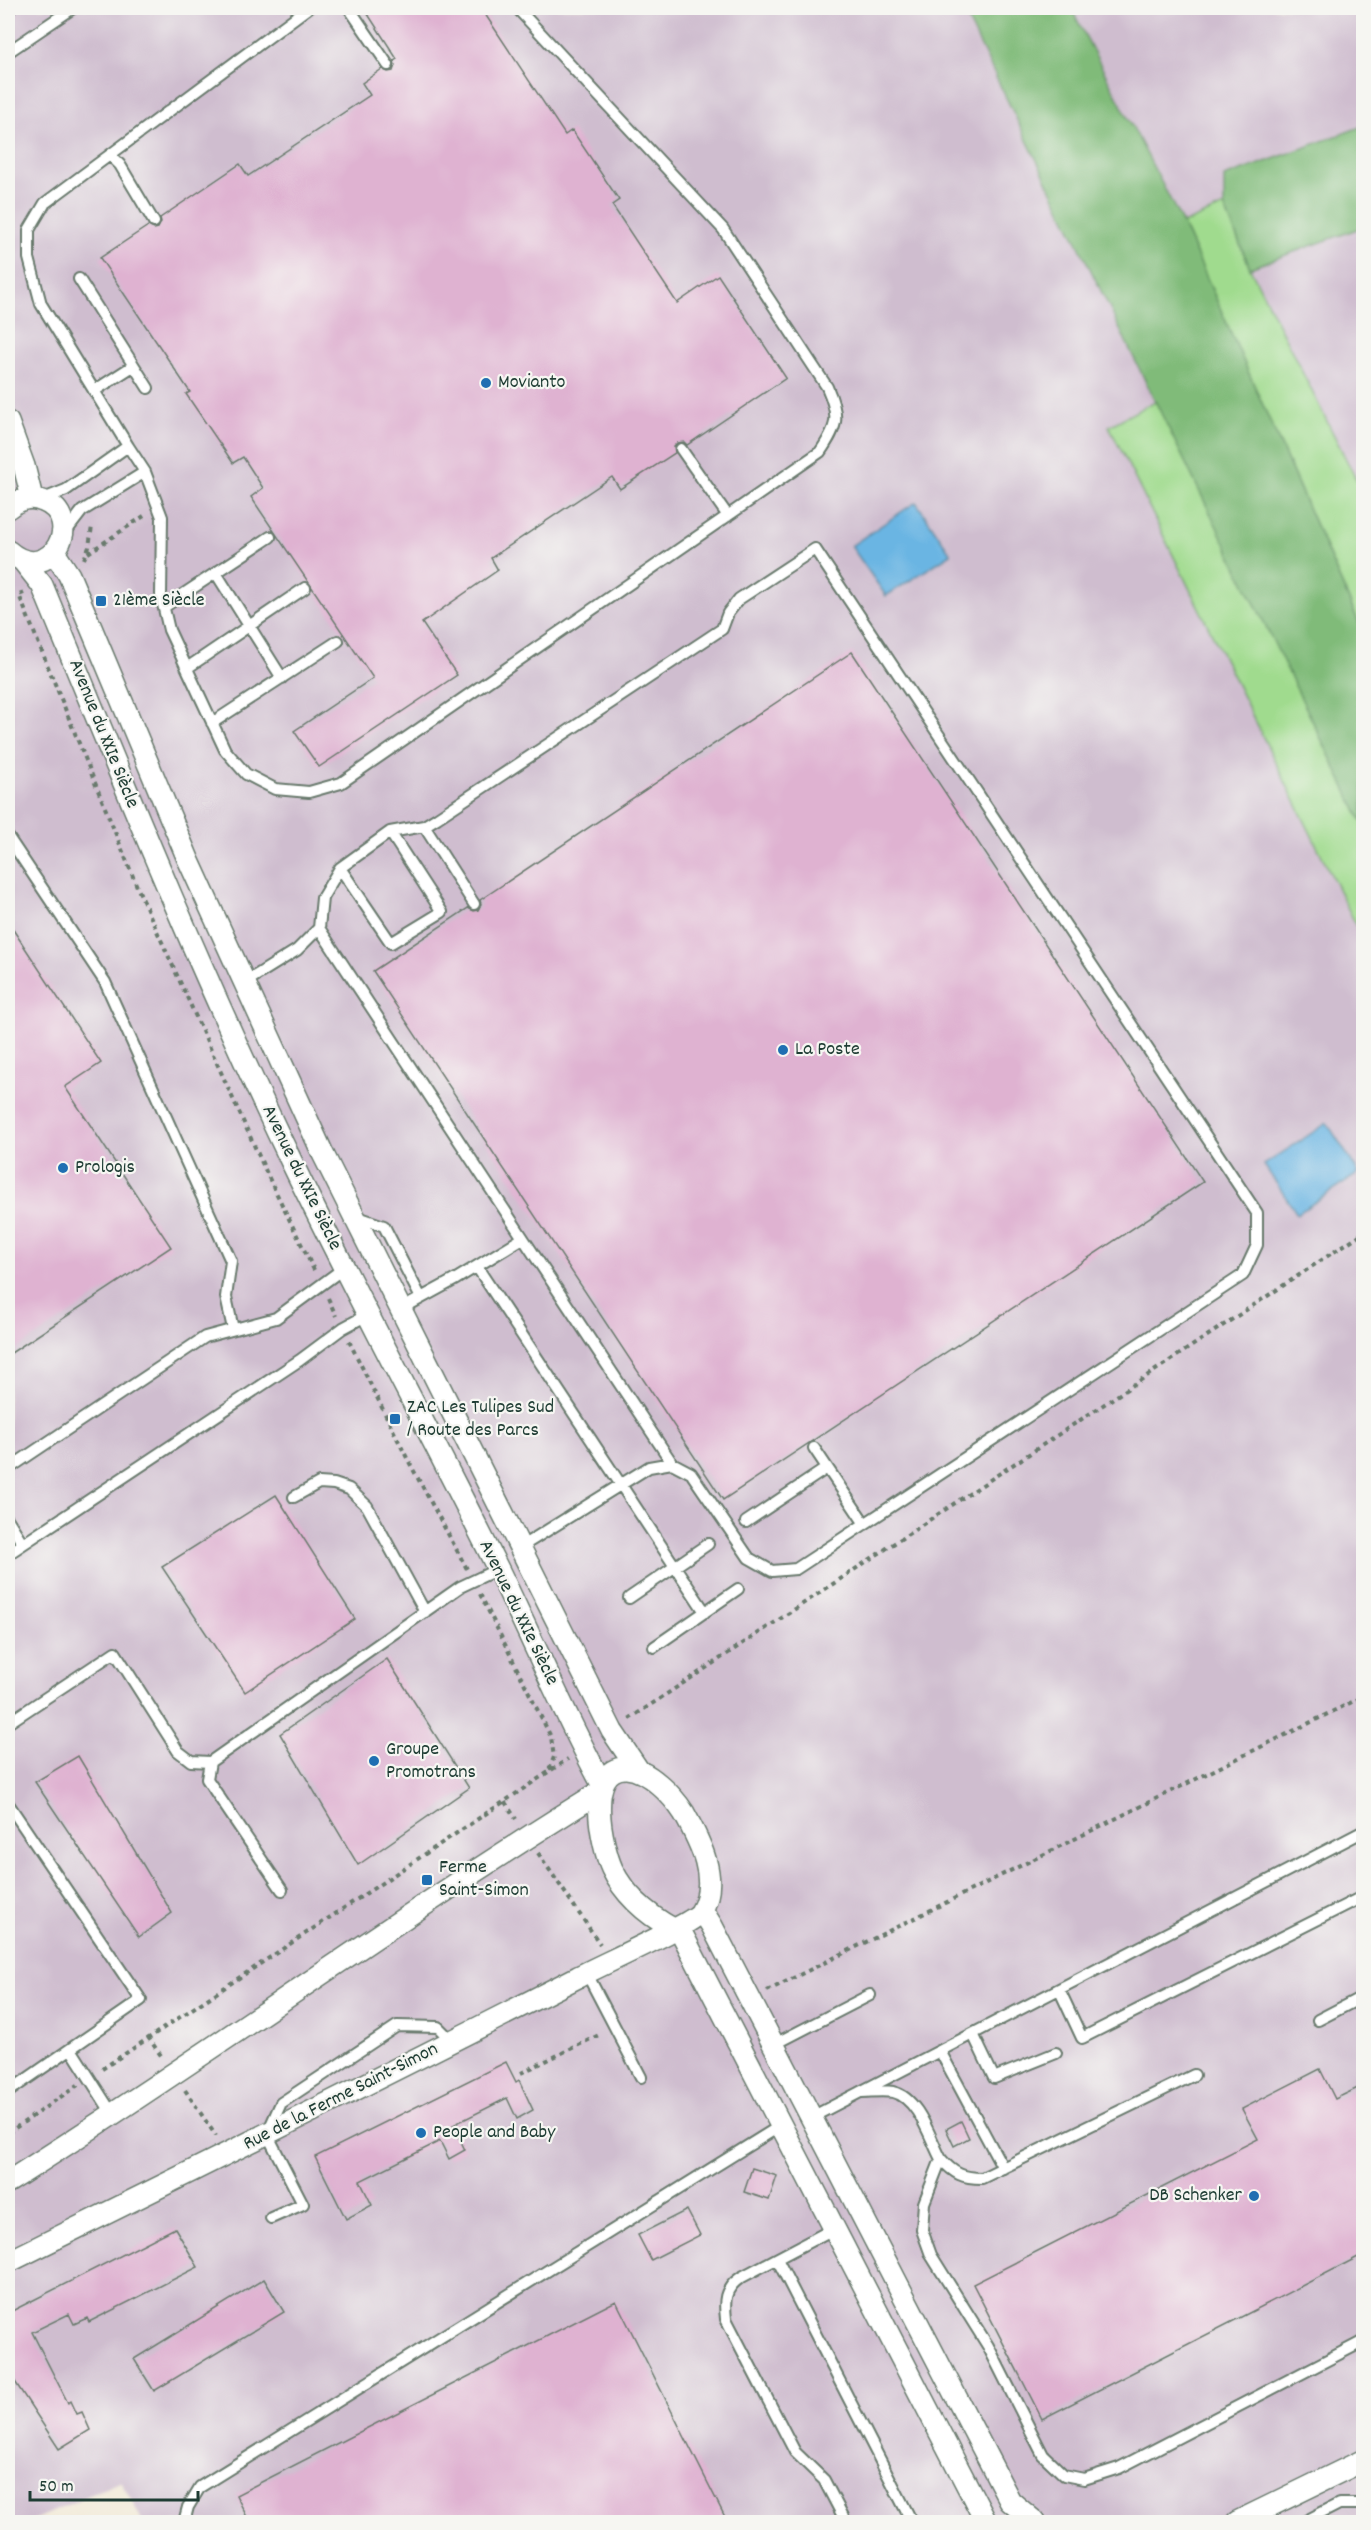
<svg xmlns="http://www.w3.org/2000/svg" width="1371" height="2530" viewBox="0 0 1371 2530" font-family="Dekko,sans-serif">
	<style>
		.industrial { fill: #cfbdcf }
		.green { fill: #a0db8e; stroke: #608c61; stroke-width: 1.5 }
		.forest { fill: #80bb79; stroke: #507c56; stroke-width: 1.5 }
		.water { fill: #6ab5e3; stroke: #44798c; stroke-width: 1.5 }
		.building { fill: #dfb2d1 }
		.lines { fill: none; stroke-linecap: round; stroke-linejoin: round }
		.lane-casing { stroke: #697a6d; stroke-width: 14 }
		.street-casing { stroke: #697a6d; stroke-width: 24 }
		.path { stroke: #697a6d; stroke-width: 4; stroke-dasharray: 4.5 4.5; stroke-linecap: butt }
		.lane { stroke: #fff; stroke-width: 10 }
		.street { stroke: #fff; stroke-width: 21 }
		.poi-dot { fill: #1f6fb2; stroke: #f6f6f2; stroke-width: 2 }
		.labels { text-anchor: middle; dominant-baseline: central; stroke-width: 4.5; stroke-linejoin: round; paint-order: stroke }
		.poi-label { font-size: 20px; fill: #1f3d34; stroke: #f6f6f2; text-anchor: start }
		.street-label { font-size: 20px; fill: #1f3d34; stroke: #f6f6f2 }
	</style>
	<rect width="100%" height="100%" fill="#f6f6f2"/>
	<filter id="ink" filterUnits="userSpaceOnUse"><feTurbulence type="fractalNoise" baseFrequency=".0167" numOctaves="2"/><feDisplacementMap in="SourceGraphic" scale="12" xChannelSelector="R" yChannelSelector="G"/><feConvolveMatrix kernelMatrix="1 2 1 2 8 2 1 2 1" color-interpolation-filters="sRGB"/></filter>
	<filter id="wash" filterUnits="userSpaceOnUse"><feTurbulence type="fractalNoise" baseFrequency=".008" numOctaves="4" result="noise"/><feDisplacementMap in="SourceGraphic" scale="24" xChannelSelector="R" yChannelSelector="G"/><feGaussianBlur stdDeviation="1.35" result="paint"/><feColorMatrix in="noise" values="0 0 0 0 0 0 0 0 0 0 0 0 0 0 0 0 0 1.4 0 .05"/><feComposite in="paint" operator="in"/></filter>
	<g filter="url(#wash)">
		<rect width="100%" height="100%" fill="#f2ead8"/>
		<path class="industrial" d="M 8,8 L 1363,8 L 1363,2522 L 143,2522 L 121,2481 L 29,2522 L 8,2522 Z"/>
		<path class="green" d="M 1224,206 L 1250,268 L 1363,493 L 1363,632 L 1183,224 Z
			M 1157,400 L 1363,824 L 1363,939 L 1109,426 Z"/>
		<path class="forest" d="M 962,8 L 1071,8 L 1183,224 L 1363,632 L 1363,824 Z
			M 1363,126 L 1363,227 L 1250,268 L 1224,206 L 1224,177 Z"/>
		<path class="water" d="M 916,502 L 951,554 L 886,596 L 851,546 Z
			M 1327,1123 L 1359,1173 L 1297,1214 L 1264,1165 Z"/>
		<g id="blocks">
			<path class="building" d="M 364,8 L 481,8 L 565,135 L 572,130 L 619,200 L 612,205 L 677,303 L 718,275 L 786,378 L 687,445 L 684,442 L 677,443 L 674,446 L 675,453 L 620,489 L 612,477 L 491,558 L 498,570 L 422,623 L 457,675 L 319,767 L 294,731 L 373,678 L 251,497 L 263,488 L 243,457 L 233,463 L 186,394 L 190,392 L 100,258 L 148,226 L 154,229 L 158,228 L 161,222 L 160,218 L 240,164 L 248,176 L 370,95 L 362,83 L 382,69 L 388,72 L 393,71 L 395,65 L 394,61 L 397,59 Z
				M 852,652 L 1203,1182 L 723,1500 L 373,971 L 468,908 L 474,911 L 478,910 L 481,904 L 480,900 Z
				M 8,922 L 101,1063 L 65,1087 L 171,1247 L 8,1355 Z
				M 276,1495 L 355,1619 L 245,1692 L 162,1567 Z
				M 387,1659 L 469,1788 L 358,1865 L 280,1734 Z
				M 78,1756 L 172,1913 L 139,1937 L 35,1782 Z
				M 506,2062 L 516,2082 L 519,2080 L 533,2110 L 517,2119 L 507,2098 L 453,2125 L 465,2150 L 449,2159 L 440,2141 L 360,2181 L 372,2205 L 346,2219 L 315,2157 Z
				M 1320,2069 L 1335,2099 L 1364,2085 L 1364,2254 L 1042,2419 L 973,2284 L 1258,2139 L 1242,2109 Z
				M 961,2121 L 969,2138 L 954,2146 L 946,2129 Z
				M 752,2168 L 777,2176 L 769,2200 L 744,2192 Z
				M 687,2210 L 700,2235 L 651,2260 L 638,2235 Z
				M 175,2228 L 198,2267 L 89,2322 L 87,2318 L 74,2324 L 69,2314 L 32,2332 L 68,2403 L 71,2401 L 77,2414 L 82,2412 L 90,2430 L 59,2449 L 8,2371 L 8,2313 Z
				M 264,2279 L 284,2312 L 154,2391 L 134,2359 Z
				M 616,2301 L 728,2523 L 250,2523 L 236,2495 Z"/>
		</g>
	</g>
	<g filter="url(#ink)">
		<use href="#blocks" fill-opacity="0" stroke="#697a6d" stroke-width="1.5"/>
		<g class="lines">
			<defs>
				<path id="lane" d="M 349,8 L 388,65
					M 8,10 L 11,8
					M 8,52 L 73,8
					M 110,155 L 120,165 L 154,222
					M 79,279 L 148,388
					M 94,391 L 133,366
					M 128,446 L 145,472
					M 681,449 L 728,516
					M 41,500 L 66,490 L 128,446 L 41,304 L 29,258 L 29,230 L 45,203 L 308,8
					M 65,533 L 82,511 L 145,472 L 162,517 L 161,596 L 169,630 L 225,750 L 246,774 L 275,789 L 309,792 L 341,783 L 820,452 C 838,426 840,417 827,387 L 723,229 L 517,8
					M 216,573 L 282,678
					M 164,607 L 270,537
					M 187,668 L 305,588
					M 212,723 L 338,641
					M 424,826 L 474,904
					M 8,837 L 105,982 L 231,1261 L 226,1297 L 233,1329
					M 340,868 L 391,943 L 442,912 L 390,832
					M 319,928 L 523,1238 L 456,1279 L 401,1309
					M 244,983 L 297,950 L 319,928 L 322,898 L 340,868 L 390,832 L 424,826 L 437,818 L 722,629 L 728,613 L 739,599 L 815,549 L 1257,1213 L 1257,1245 L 1243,1275 L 796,1569 L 772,1571 L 749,1558 L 691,1473 L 672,1463 L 649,1467 L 519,1548
					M 355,1216 L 384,1226 L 421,1298
					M 523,1238 L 672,1463
					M 477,1267 L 705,1612
					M 814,1448 L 865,1524
					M 8,1469 L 205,1337 L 276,1318 L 344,1268
					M 294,1497 L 319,1483 L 334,1484 L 349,1489 L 367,1506 L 425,1612
					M 8,1520 L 23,1544
					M 746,1522 L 827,1468
					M 8,1554 L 300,1360 L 343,1328 L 367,1315
					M 629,1598 L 708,1544
					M 654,1647 L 738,1589
					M 8,1723 L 115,1652 L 178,1751 L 191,1761 L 210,1762 L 460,1587 L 498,1569
					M 210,1762 L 207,1779 L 282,1890
					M 8,1806 L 9,1805 L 141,2000 L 8,2092
					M 586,1972 L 641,2077
					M 1059,1989 L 1082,2038 L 1364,1896
					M 1318,2020 L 1364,1996
					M 973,2034 L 994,2078 L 1056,2053
					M 775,2044 L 870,1995
					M 71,2049 L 113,2115
					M 940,2051 L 1003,2168
					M 860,2092 C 870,2092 883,2090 893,2092 C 919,2098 930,2139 941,2159 L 924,2203 L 922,2230 L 931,2255 L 988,2346 L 1043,2455 L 1064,2475 L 1084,2479 L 1119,2468 L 1364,2341
					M 812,2117 L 1364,1831
					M 941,2159 C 954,2174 963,2178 982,2178 L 1194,2075
					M 271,2218 L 303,2204 L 267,2134 L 281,2103 L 397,2026 L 438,2027 L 452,2041
					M 835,2228 L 740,2278 C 724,2289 724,2301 726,2319 L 795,2452 L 824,2480 L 846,2522
					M 777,2259 L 912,2522
					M 184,2522 L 188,2507 L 200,2487 L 780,2126
					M 1304,2522 L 1339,2504 L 1364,2504"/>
				<path id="street" d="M 8,422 L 24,466 L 32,498
					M 8,508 C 18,500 29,495 43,501 C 87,518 50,588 8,551
					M 54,552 L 69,575 L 188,859 L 323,1154 L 612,1731 L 639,1771
					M 23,561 L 42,585 C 123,782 203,979 296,1171 C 361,1305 432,1436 498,1569 C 533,1640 564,1714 602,1784
					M 702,1910 L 712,1926 L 1010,2501 L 1035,2522
					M 679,1928 L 986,2522
					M 8,2182 C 207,2056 399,1916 600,1792
					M 8,2262 C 198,2168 389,2074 578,1977 C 598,1966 693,1924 701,1912 C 720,1879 700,1842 684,1813 C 673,1796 648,1769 626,1768 C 584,1767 602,1847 612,1869 C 625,1896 648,1915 673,1929
					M 1237,2522 L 1364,2460"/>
			</defs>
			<use href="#lane" class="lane-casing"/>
			<use href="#street" class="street-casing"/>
			<path class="path" d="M 88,553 L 144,516
				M 84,559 L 89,547 L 92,526
				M 24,593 L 19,595 L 138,889 L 268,1176 L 314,1270
				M 328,1298 L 336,1316
				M 349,1341 L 408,1460 L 467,1569
				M 480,1594 L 551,1737 L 554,1757 L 548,1773
				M 629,1719 L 1364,1232
				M 505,1802 L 516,1819
				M 538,1853 L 600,1944
				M 767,1991 L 1364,1696
				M 148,2037 L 162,2057
				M 102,2069 L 568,1759
				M 521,2073 L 601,2034
				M 185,2090 L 216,2136
				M 8,2133 L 78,2085"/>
			<use href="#lane" class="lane"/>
			<use href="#street" class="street"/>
		</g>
	</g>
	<g class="poi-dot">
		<circle cx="486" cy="383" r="6"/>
		<rect x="95" y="595" width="12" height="12" rx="3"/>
		<circle cx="783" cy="1050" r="6"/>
		<circle cx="63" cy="1168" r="6"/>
		<rect x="389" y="1413" width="12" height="12" rx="3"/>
		<circle cx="374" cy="1761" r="6"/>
		<rect x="421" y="1874" width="12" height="12" rx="3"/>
		<circle cx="421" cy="2133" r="6"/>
		<circle cx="1254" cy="2196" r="6"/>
	</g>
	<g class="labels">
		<g class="poi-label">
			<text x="498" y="383">Movianto</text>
			<text x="113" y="601">21ème Siècle</text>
			<text x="795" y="1050">La Poste</text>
			<text x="75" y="1168">Prologis</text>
			<text x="407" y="1408">ZAC Les Tulipes Sud<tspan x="407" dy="23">/ Route des Parcs</tspan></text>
			<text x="386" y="1750">Groupe<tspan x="386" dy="23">Promotrans</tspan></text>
			<text x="439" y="1868">Ferme<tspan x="439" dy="23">Saint-Simon</tspan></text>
			<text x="433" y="2133">People and Baby</text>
			<text x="1242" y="2196" text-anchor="end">DB Schenker</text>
		</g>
		<g class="street-label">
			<text transform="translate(103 734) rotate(68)">Avenue du XXIe Siècle</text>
			<text transform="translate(301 1178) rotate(64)">Avenue du XXIe Siècle</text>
			<text transform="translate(518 1613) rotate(64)">Avenue du XXIe Siècle</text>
			<text transform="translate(341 2097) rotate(-27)">Rue de la Ferme Saint-Simon</text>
		</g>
	</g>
	<rect width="1371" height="2530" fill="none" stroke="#f6f6f2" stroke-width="30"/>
	<path d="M30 2491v9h168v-9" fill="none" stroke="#1f3d34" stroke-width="3"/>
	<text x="39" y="2491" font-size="18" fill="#1f3d34" stroke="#f6f6f2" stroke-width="4.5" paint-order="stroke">50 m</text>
</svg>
